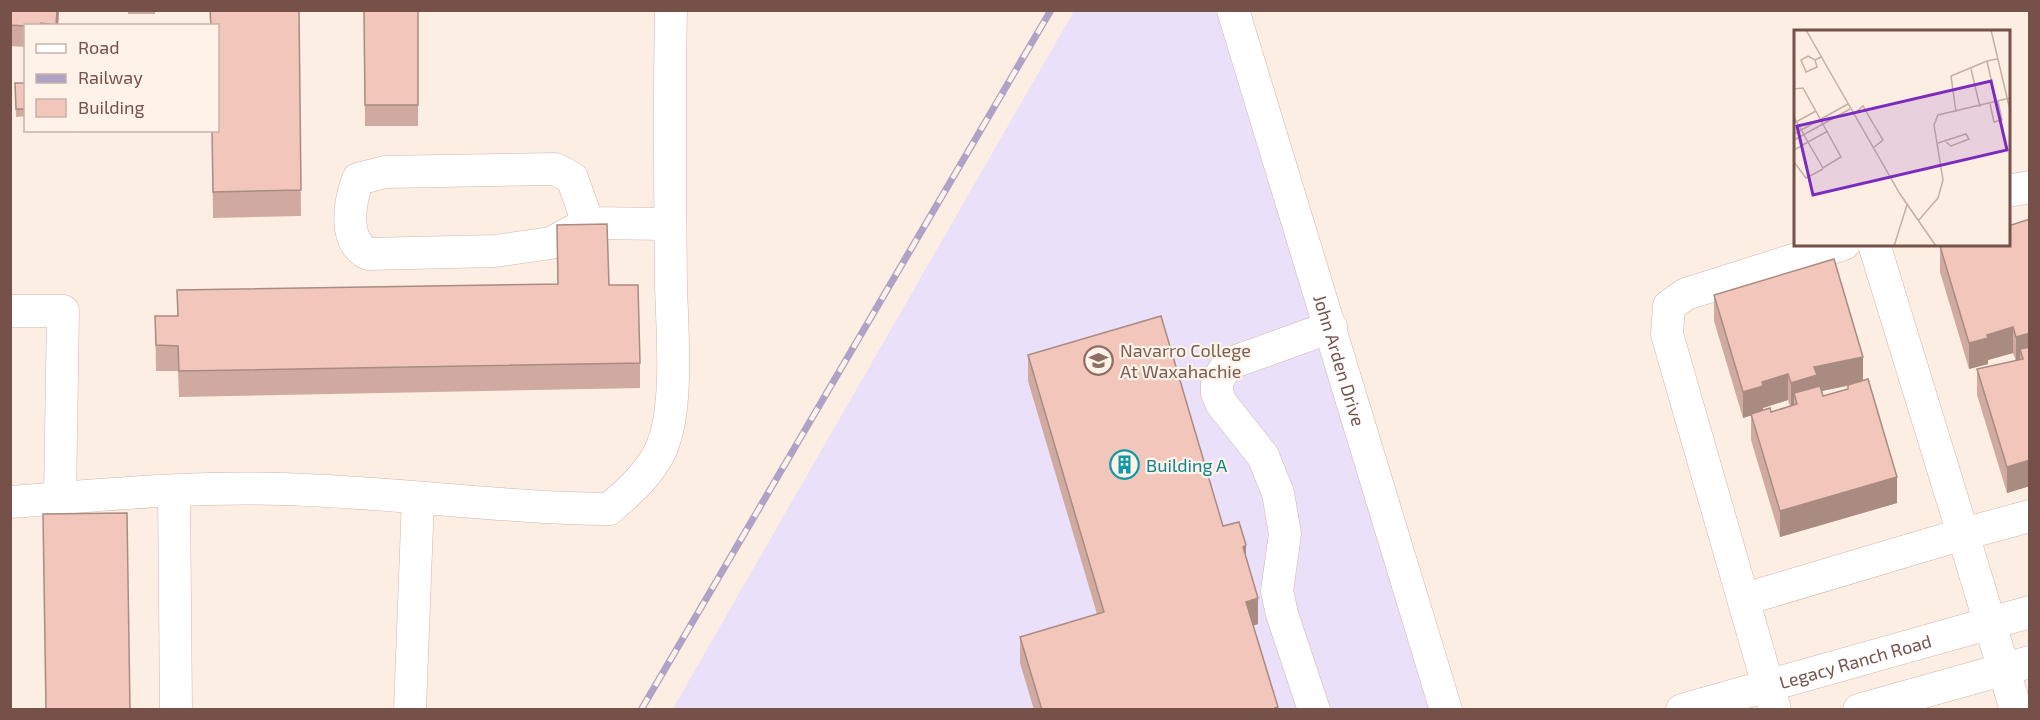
<svg xmlns="http://www.w3.org/2000/svg" width="2040" height="720" viewBox="0 0 2040 720" font-family="'Exo 2',sans-serif">
	<style>
		.education { fill: #ebe0f9 }
		.lines { fill: none; stroke-linecap: round; stroke-linejoin: round }
		.minor-casing { stroke: #d0b6ad; stroke-width: 33 }
		.minor { stroke: #fff; stroke-width: 32 }
		.rail-casing { stroke: #afa2c6; stroke-width: 7 }
		.rail { stroke: #fff3e9; stroke-width: 4.5; stroke-dasharray: 14; stroke-linecap: butt }
		.wall { fill: #d0aaa0; fill-rule: evenodd }
		.shaded-wall { fill: #a98b82 }
		.building { fill: #f2c6ba; stroke: #a98b82; stroke-width: 1.5 }
		.labels { text-anchor: middle; dominant-baseline: central; stroke-width: 4.5; stroke-linejoin: round; paint-order: stroke }
		.education-label { font-size: 18px; fill: #785e54; stroke: #fff3e9; text-anchor: start }
		.street-label { font-size: 18px; fill: #755149; stroke: #fff3e9 }
		.culture-label { font-size: 18px; fill: #0d838f; stroke: #fff3e9; text-anchor: start }
		.inset-road { fill: none; stroke: #c6afa5; stroke-width: 1.5 }
		.view { fill: #7b2cbf; fill-opacity: 0.15; stroke: #7b2cbf; stroke-width: 3 }
		.inset-edge { fill: none; stroke: #755149; stroke-width: 3 }
	</style>
	<rect width="100%" height="100%" fill="#fceee3"/>
	<path class="education" d="M 1074,11 L 1218,11 L 1430,709 L 672,710 Z"/>
	<g class="lines">
		<defs>
			<g id="minor">
				<path id="s1" d="M 1233,10 L 1446,710"/>
				<path d="M 2008,191 L 2030,187"/>
				<path d="M 588,223 L 572,178 L 555,169 L 385,172 L 358,179 C 350,201 342,241 368,254 L 495,251 L 551,243 L 588,223 L 670,224"/>
				<path d="M 1874,244 L 1963,534 L 2030,516"/>
				<path d="M 10,311 L 63,311 L 60,498"/>
				<path d="M 174,492 L 176,710"/>
				<path d="M 10,502 C 100,495 193,486 283,489 C 392,492 500,508 609,509 C 630,491 651,473 662,447 C 679,405 672,329 671,284 C 670,193 669,102 671,10"/>
				<path d="M 1745,599 L 1963,534 L 2016,710"/>
				<path d="M 410,710 L 418,498"/>
				<path d="M 1314,710 L 1282,614 L 1277,591 L 1285,534 L 1278,493 L 1263,456 L 1221,403 L 1217,393 L 1217,381 L 1228,364 L 1331,327"/>
				<path id="s2" d="M 1682,710 L 2030,612"/>
				<path d="M 1775,710 L 1667,334 L 1669,306 L 1686,294 L 1844,244"/>
				<path d="M 1859,710 L 2030,662"/>
			</g>
		</defs>
		<use href="#minor" class="minor-casing"/>
		<use href="#minor" class="minor"/>
		<defs>
			<path id="rail" d="M 641,710 L 1051,10"/>
		</defs>
		<use href="#rail" class="rail-casing"/>
		<use href="#rail" class="rail"/>
	</g>
	<path class="wall" d="M 10,10 L 59,10 L 58,26 L 26,26 L 26,47 L 10,46 Z
		M 128,10 L 155,10 L 155,14 L 128,14 Z
		M 299,10 L 301,216 L 213,218 L 212,130 Z
		M 364,10 L 418,10 L 418,126 L 365,126 Z
		M 15,83 L 26,83 L 26,116 L 16,117 Z
		M 2030,219 L 2030,486 L 2007,493 L 1977,395 L 1977,369 L 2016,361 L 2013,353 L 1988,360 L 1988,364 L 1969,369 L 1940,272 L 1940,246 Z
		M 557,225 L 609,285 L 640,363 L 640,388 L 179,397 L 178,371 L 156,371 L 155,316 L 177,316 L 177,290 L 558,284 Z
		M 1714,295 L 1863,381 L 1897,503 L 1780,537 L 1751,440 L 1751,415 L 1743,418 L 1714,321 ZM 1848,386 L 1848,389 L 1823,396 L 1822,391 ZM 1788,400 L 1790,406 L 1771,412 L 1763,410 L 1763,408 Z
		M 1028,355 L 1223,526 L 1246,559 L 1258,624 L 1253,626 L 1278,710 L 1034,710 L 1020,663 L 1020,637 L 1097,614 L 1028,381 Z"/>
	<path class="shaded-wall" d="M 57,10 L 59,10 L 58,26 L 56,26 Z
		M 2013,327 L 2013,353 L 1988,360 L 1988,364 L 1969,369 L 1969,343 L 1987,335 Z
		M 2030,333 L 2030,359 L 2020,349 L 2020,362 L 2016,363 L 2016,337 Z
		M 1863,357 L 1863,382 L 1817,392 L 1797,404 L 1794,393 L 1794,408 L 1791,409 L 1791,383 L 1814,367 Z
		M 1788,374 L 1788,400 L 1763,408 L 1763,412 L 1743,418 L 1743,392 L 1762,382 Z
		M 2030,460 L 2030,486 L 2007,493 L 2007,467 Z
		M 1897,477 L 1897,503 L 1780,537 L 1780,511 Z
		M 1246,545 L 1246,571 L 1243,547 Z
		M 1258,598 L 1258,624 L 1246,628 L 1246,602 Z"/>
	<path class="building" d="M 10,10 L 57,10 L 56,25 L 41,23 L 41,26 L 26,26 L 10,25 Z
		M 210,10 L 299,10 L 301,190 L 213,192 L 212,130 L 218,130 L 218,26 L 211,26 Z
		M 364,10 L 418,10 L 418,105 L 365,105 Z
		M 15,83 L 26,83 L 26,109 L 16,109 Z
		M 2030,219 L 2030,333 L 2016,337 L 2013,327 L 1987,335 L 1988,338 L 1969,343 L 1940,246 L 1944,244 L 2008,244 L 2008,226 Z
		M 607,224 L 609,285 L 638,285 L 640,363 L 179,371 L 178,346 L 156,345 L 155,316 L 178,316 L 177,290 L 558,284 L 557,225 Z
		M 1834,259 L 1863,357 L 1814,367 L 1817,375 L 1791,383 L 1788,374 L 1762,382 L 1763,386 L 1743,392 L 1714,295 Z
		M 1161,316 L 1223,526 L 1239,522 L 1246,545 L 1243,547 L 1258,598 L 1246,602 L 1278,707 L 1270,710 L 1042,710 L 1020,637 L 1104,612 L 1028,355 Z
		M 2030,347 L 2030,460 L 2007,467 L 1977,369 L 2023,359 L 2020,349 Z
		M 1868,379 L 1897,477 L 1780,511 L 1751,414 L 1770,408 L 1771,412 L 1797,404 L 1794,393 L 1820,386 L 1823,396 L 1848,389 L 1848,385 Z
		M 127,513 L 130,710 L 46,710 L 43,514 Z"/>
	<defs>
		<symbol id="university-ring" viewBox="-11 -11 22 22"><circle r="9.5" fill="#fff3e9" stroke="#8d6e63" stroke-width="1.5"/><path d="M0-5L7-2L0 1L-7-2ZM-4 1L0 2.5L4 1V4Q0 6-4 4Z" fill="#8d6e63"/></symbol>
		<symbol id="building-ring" viewBox="-11 -11 22 22"><circle r="9.5" fill="#fff3e9" stroke="#0f9aa8" stroke-width="1.5"/><path d="M-4-6H4V6H1V3H-1V6H-4ZM-2.5-4.3h1.7v1.8h-1.7ZM.8-4.3h1.7v1.8H.8ZM-2.5-1h1.7V.8h-1.7ZM.8-1h1.7V.8H.8Z" fill="#0f9aa8"/></symbol>
	</defs>
	<g fill-rule="evenodd">
		<use href="#university-ring" x="1082" y="344" width="33" height="33"/>
		<use href="#building-ring" x="1108" y="448" width="33" height="33"/>
	</g>
	<g class="labels">
		<g class="education-label">
			<text x="1120" y="350">Navarro College<tspan x="1120" dy="21">At Waxahachie</tspan></text>
		</g>
		<g class="street-label">
			<text stroke="none"><textPath href="#s1" startOffset="366">John Arden Drive</textPath></text>
			<text stroke="none"><textPath href="#s2" startOffset="180">Legacy Ranch Road</textPath></text>
		</g>
		<g class="culture-label">
			<text x="1146" y="465">Building A</text>
		</g>
	</g>
	<g transform="translate(1794 30)">
		<rect width="216" height="216" fill="#fceee3"/>
		<path class="inset-road" d="M 12,0 L 106,164 L 142,216M 197,0 L 216,80M 21,30 L 23,37 L 12,42 L 7,30 L 14,26 L 21,30 L 27,27M 177,39 L 186,77M 0,59 L 9,58 L 47,127 L 29,138 L 14,112 L 0,120M 202,72 L 193,31 L 203,29M 196,74 L 200,92 L 208,90 L 204,71M 162,82 L 157,46 L 193,31M 60,84 L 69,76 L 77,90 L 89,110 L 79,118M 0,87 L 14,112 L 34,101M 0,93 L 22,81M 0,104 L 54,74M 0,110 L 56,79M 144,113 L 172,104 L 175,109 L 157,116 L 152,112M 0,132 L 12,148 L 29,139M 216,154 L 216,182M 124,191 L 144,168 L 149,150 L 140,95 L 144,85 L 216,68M 100,216 L 113,175"/>
		<path class="view" d="M 197,51 L 213,120 L 19,165 L 3,96 Z"/>
		<rect width="216" height="216" class="inset-edge"/>
	</g>
	<rect width="2040" height="720" fill="none" stroke="#755149" stroke-width="24"/>
	<rect x="24" y="24" width="195" height="108" fill="#fff3e9" stroke="#c8b2a9" stroke-width="1.5"/>
	<rect x="36" y="44" width="30" height="9" fill="#ffffff" stroke="#c8b2a9" stroke-width="1.5"/>
	<text x="78" y="54" font-size="18" fill="#755149">Road</text>
	<rect x="36" y="74" width="30" height="9" fill="#afa2c6" stroke="#c8b2a9" stroke-width="1.5"/>
	<text x="78" y="84" font-size="18" fill="#755149">Railway</text>
	<rect x="36" y="99" width="30" height="18" fill="#f2c6ba" stroke="#c8b2a9" stroke-width="1.5"/>
	<text x="78" y="114" font-size="18" fill="#755149">Building</text>
</svg>
